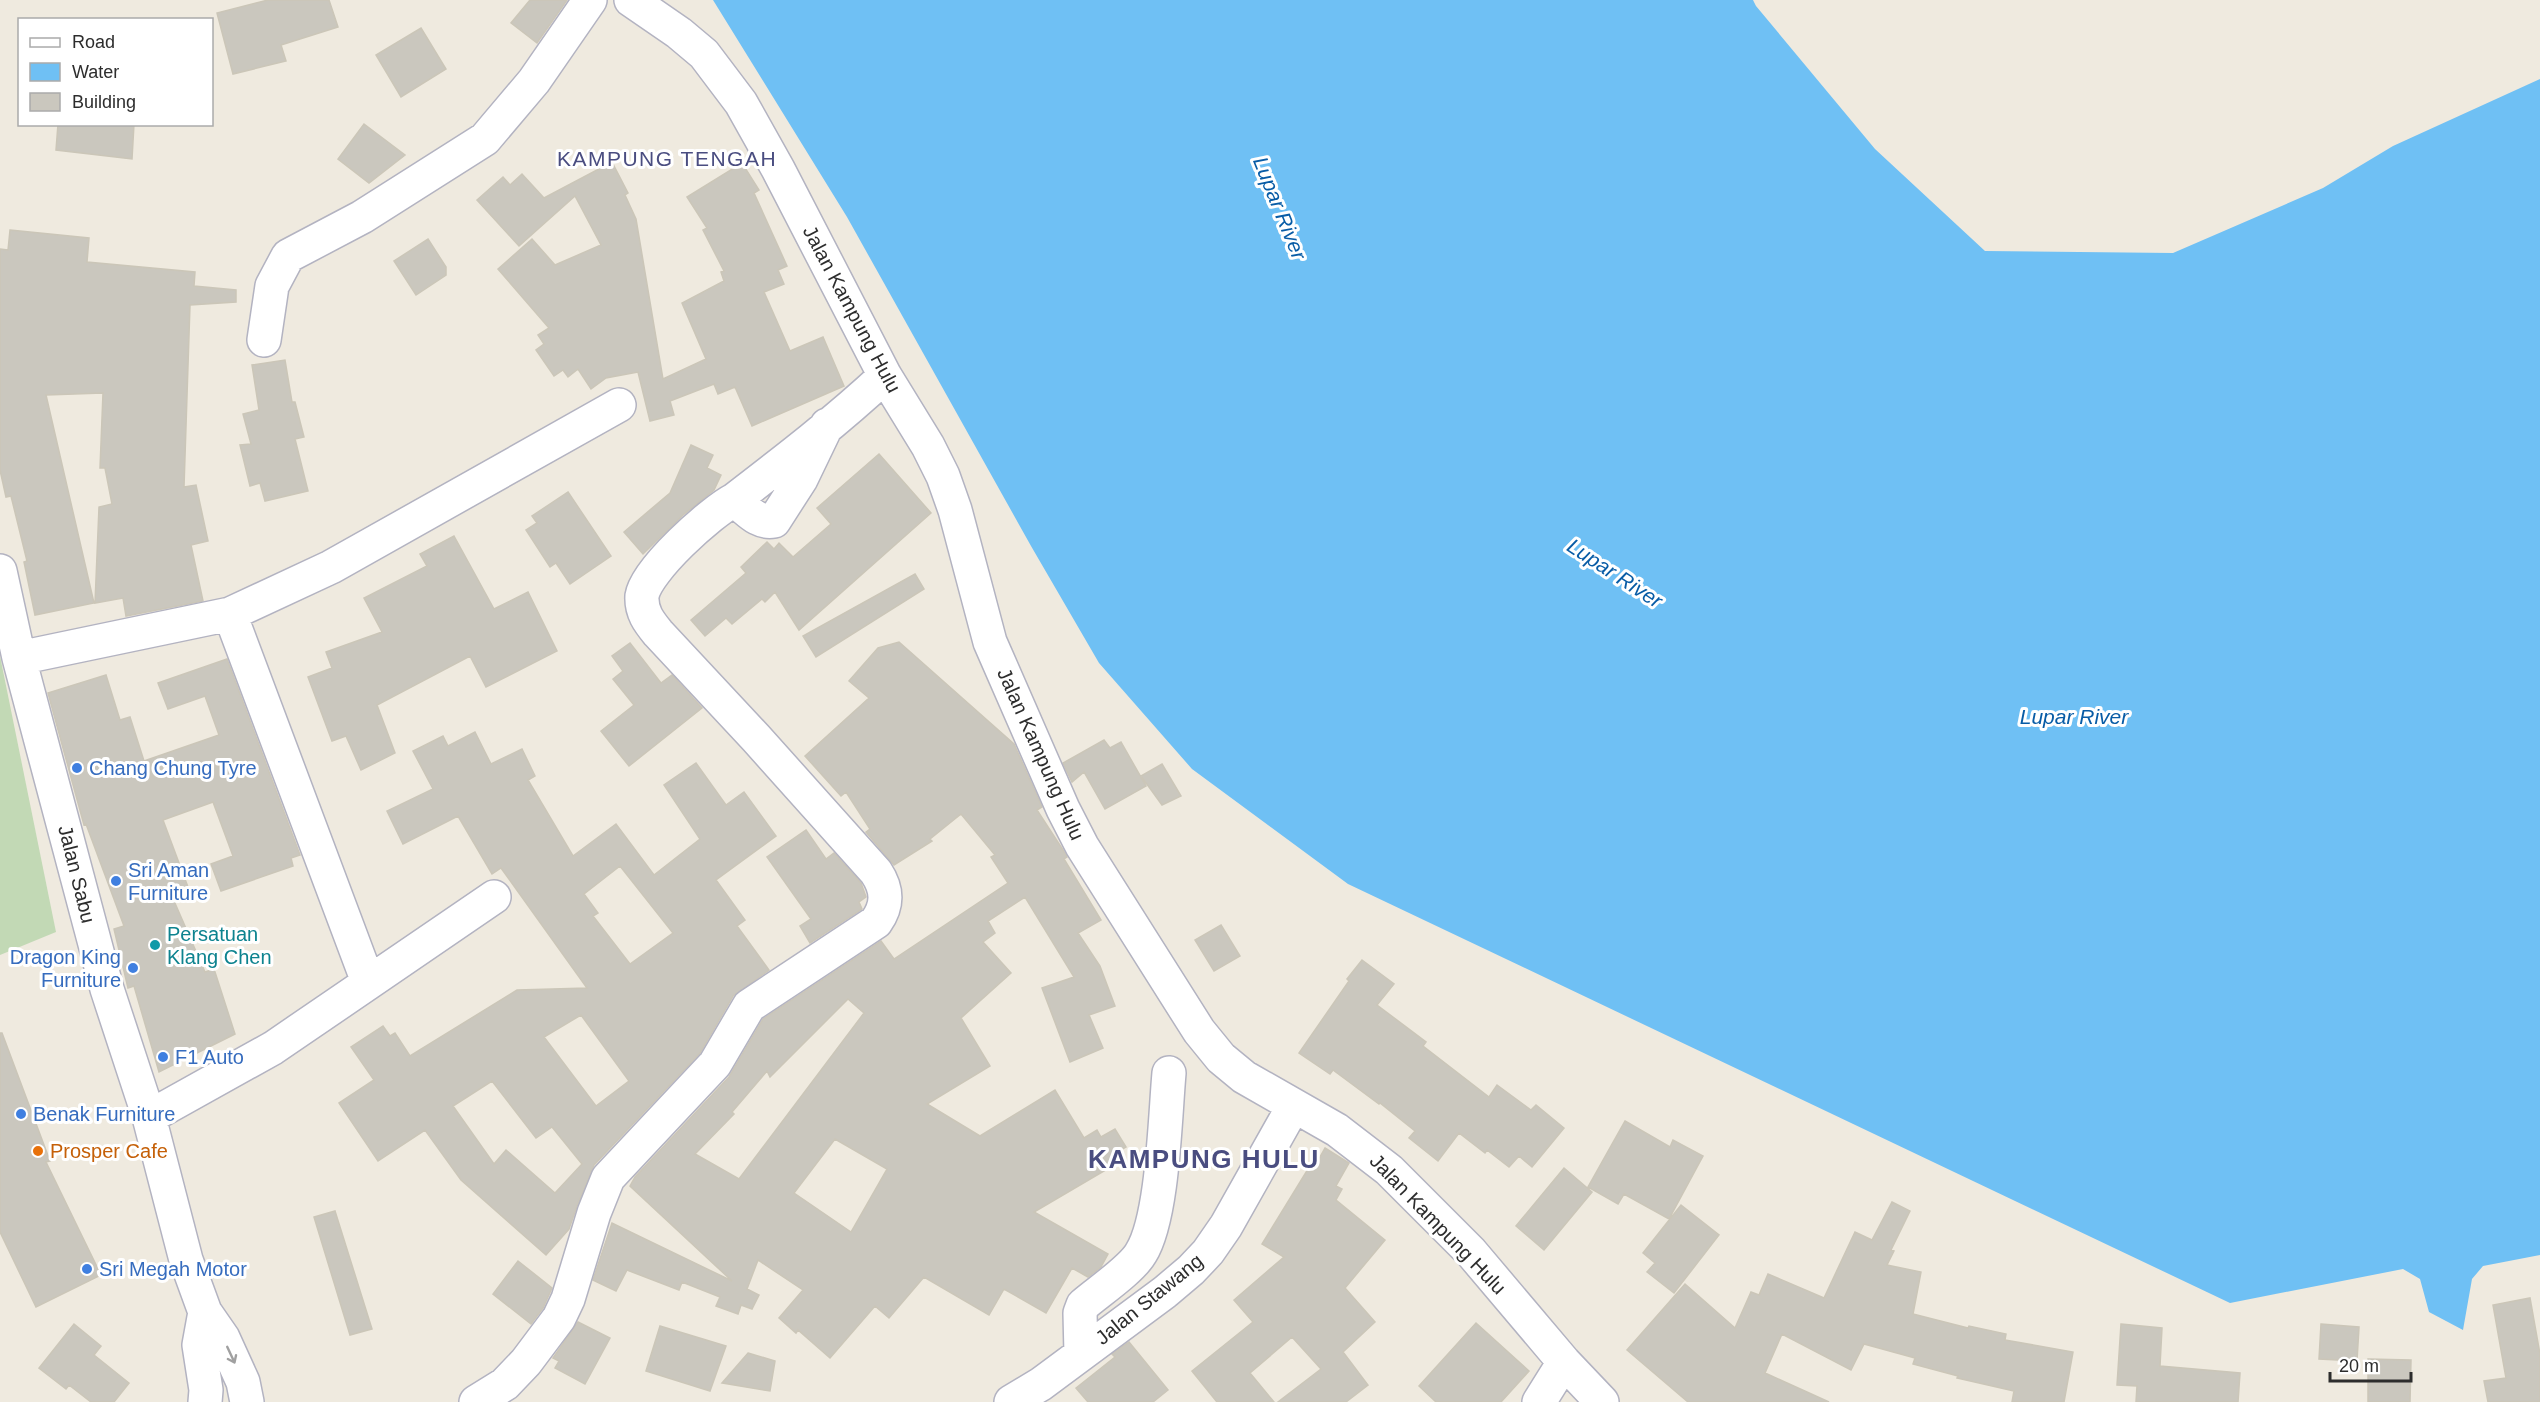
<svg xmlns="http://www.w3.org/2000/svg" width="2540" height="1402" viewBox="0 0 2540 1402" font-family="Helvetica,sans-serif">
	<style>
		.cemetery { fill: #c2d9b5 }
		.water { fill: #6fc0f4 }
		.building { fill: #cac7be; stroke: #cbc6b8; stroke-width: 1.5; fill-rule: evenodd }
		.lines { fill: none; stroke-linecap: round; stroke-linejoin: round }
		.minor-casing { stroke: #b3b3c1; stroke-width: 36 }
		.minor { stroke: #fff; stroke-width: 33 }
		.oneway { stroke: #a0a0a0 }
		.shop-dot { fill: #3f7fe0; stroke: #fff; stroke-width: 2 }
		.culture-dot { fill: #0f9aa8; stroke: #fff; stroke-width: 2 }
		.food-dot { fill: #e8710a; stroke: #fff; stroke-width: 2 }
		.labels { text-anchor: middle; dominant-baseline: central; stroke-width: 6; stroke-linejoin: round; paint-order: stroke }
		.street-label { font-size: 20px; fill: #2d2d2d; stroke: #fff }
		.shop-label { font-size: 20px; fill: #366cbe; stroke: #fff; text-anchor: start }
		.culture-label { font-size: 20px; fill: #0d838f; stroke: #fff; text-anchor: start }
		.food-label { font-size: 20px; fill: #c56008; stroke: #fff; text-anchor: start }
		.neighbourhood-label { font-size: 21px; letter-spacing: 1.5px; fill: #4a4d80; stroke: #fff }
		.water-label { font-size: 21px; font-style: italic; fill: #085ca6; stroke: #fff }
		.district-label { font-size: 26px; font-weight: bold; letter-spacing: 1.5px; fill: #4a4d80; stroke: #fff }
	</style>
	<rect width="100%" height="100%" fill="#efeadf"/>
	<path class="cemetery" d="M 0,656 L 56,932 L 0,955 Z"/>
	<path class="water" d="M 713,0 L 1753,0 L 1756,6 L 1875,149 L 1985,251 L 2173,253 L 2323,188 L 2393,146 L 2540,79 L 2540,1255 L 2483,1266 L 2472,1279 L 2463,1330 L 2429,1312 L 2420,1279 L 2403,1269 L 2230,1303 L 1348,884 L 1192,769 L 1099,663 L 1031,546 L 847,217 Z"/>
	<path class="building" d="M 268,0 L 329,0 L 338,27 L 281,45 L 286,61 L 233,74 L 217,13 Z
		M 530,0 L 567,0 L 537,43 L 511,23 Z
		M 421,28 L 446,69 L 401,97 L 376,55 Z
		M 58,124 L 134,124 L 132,159 L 56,150 Z
		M 364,124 L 405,155 L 369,183 L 338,159 Z
		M 612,162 L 628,193 L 625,195 L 636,219 L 663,379 L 706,359 L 682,303 L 724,281 L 721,272 L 724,271 L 703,230 L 707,228 L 687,197 L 742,163 L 759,190 L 754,193 L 787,266 L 778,270 L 784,284 L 764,292 L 790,351 L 823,337 L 844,386 L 752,426 L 735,387 L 718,394 L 714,384 L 670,401 L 674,415 L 650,421 L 638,372 L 606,378 L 591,389 L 578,369 L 568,377 L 563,370 L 554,376 L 536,350 L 544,344 L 538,335 L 549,328 L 498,269 L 532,239 L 555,265 L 601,245 L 575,196 L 519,246 L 477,200 L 503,177 L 510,185 L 522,174 L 544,198 Z
		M 10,230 L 89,238 L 87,262 L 195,272 L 194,286 L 236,290 L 236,302 L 190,305 L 184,487 L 196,485 L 208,541 L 191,545 L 203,601 L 126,616 L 123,598 L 95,603 L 99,507 L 112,504 L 105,468 L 100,468 L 103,393 L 46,395 L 94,603 L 35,615 L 24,562 L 27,561 L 11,496 L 6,497 L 0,470 L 0,249 L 8,250 Z
		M 428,239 L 446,267 L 446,275 L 416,295 L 394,261 Z
		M 285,360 L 292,402 L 295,402 L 304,437 L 295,439 L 308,491 L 265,501 L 260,483 L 250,486 L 240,445 L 251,444 L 243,414 L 259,410 L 252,365 Z
		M 691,445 L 713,455 L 707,468 L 721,475 L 714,490 L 683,515 L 643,554 L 624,532 L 670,493 Z
		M 879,454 L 931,513 L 799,630 L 775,592 L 765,602 L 762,599 L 732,624 L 726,618 L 705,636 L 691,620 L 746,573 L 741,567 L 767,542 L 774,549 L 779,543 L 793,557 L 831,524 L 817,508 Z
		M 568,492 L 611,556 L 570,584 L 556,563 L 550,567 L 526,530 L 537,523 L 532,516 Z
		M 454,536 L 494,609 L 528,592 L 557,651 L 486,687 L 470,656 L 377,705 L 395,753 L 361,770 L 346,736 L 332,741 L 308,677 L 332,668 L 326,652 L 382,632 L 364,598 L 427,566 L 420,554 Z
		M 915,574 L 924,589 L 816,657 L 803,636 Z
		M 899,642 L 1014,744 L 1042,807 L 1037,810 L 1063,850 L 1067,857 L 1064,859 L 1101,920 L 1078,933 L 1100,966 L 1115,1006 L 1089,1015 L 1103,1048 L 1070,1062 L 1042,988 L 1074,977 L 1025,897 L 988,921 L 995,933 L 983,942 L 1011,973 L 961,1018 L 990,1066 L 927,1104 L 980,1136 L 1055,1090 L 1084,1138 L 1097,1130 L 1101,1137 L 1115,1129 L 1126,1147 L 1112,1155 L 1116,1164 L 1034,1212 L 1108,1254 L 1101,1267 L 1088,1277 L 1072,1268 L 1046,1313 L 1004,1289 L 989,1315 L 924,1277 L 889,1318 L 875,1306 L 830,1358 L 798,1330 L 796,1333 L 779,1318 L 803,1290 L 758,1260 L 747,1289 L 759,1295 L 752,1309 L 741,1305 L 738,1314 L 716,1306 L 720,1297 L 682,1282 L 679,1290 L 627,1270 L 616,1291 L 593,1280 L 612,1223 L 732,1281 L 630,1186 L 635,1177 L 729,1077 L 763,1019 L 881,941 L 894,959 L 1008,883 L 991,857 L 995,855 L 961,814 L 930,839 L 932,841 L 894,865 L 866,832 L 870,829 L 846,792 L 841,796 L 805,756 L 869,698 L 849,681 L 878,648 ZM 848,999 L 864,1013 L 739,1179 L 695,1154 L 734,1114 L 732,1112 L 767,1071 L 770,1077 ZM 835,1139 L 887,1169 L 851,1232 L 794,1193 Z
		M 630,643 L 661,683 L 672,675 L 702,708 L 629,766 L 601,731 L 634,705 L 613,679 L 623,671 L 612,656 Z
		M 227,659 L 300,855 L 291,858 L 293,866 L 221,891 L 211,864 L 233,856 L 213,802 L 163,820 L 188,887 L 171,894 L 205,972 L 214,969 L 235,1034 L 159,1072 L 134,986 L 128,988 L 114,929 L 124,926 L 86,824 L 84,825 L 48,693 L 106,675 L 120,720 L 130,717 L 144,761 L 219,735 L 205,696 L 168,709 L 158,683 Z
		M 475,732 L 491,764 L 522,749 L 535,776 L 528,780 L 573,856 L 616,824 L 654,875 L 700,839 L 664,785 L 696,763 L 726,805 L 744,792 L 776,836 L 716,880 L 745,920 L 737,926 L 769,970 L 733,996 L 700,1053 L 594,1165 L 577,1206 L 569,1229 L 546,1255 L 461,1180 L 425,1130 L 378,1161 L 339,1103 L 374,1080 L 351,1047 L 383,1026 L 390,1036 L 395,1033 L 410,1056 L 517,990 L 587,988 L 501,868 L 492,874 L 458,816 L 403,844 L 387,811 L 433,789 L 413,751 L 443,736 L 448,746 ZM 620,866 L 673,933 L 630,964 L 593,916 L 598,913 L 584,894 ZM 581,1015 L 629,1081 L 596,1106 L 544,1037 ZM 492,1081 L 536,1138 L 552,1127 L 582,1164 L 555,1193 L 506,1150 L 494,1164 L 453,1106 Z
		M 1104,740 L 1110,748 L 1121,742 L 1146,786 L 1105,809 L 1084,772 L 1072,782 L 1063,763 Z
		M 1162,764 L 1181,796 L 1162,805 L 1141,776 Z
		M 806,830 L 826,859 L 834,853 L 861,883 L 866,897 L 859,902 L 862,909 L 810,943 L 800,926 L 811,919 L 767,857 Z
		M 1221,925 L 1240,956 L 1214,971 L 1195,940 Z
		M 1362,960 L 1394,984 L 1377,1005 L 1426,1042 L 1423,1046 L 1489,1097 L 1497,1085 L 1531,1110 L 1536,1105 L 1564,1128 L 1532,1167 L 1519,1156 L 1509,1167 L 1487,1150 L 1485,1153 L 1459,1133 L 1438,1161 L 1409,1138 L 1415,1131 L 1380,1103 L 1379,1104 L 1333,1070 L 1330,1074 L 1299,1053 L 1349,981 L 1347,979 Z
		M 0,1033 L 2,1033 L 50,1161 L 46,1162 L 101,1275 L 36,1307 L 0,1232 Z
		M 1625,1121 L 1670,1147 L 1673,1140 L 1703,1156 L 1669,1219 L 1624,1194 L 1618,1204 L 1588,1187 Z
		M 1325,1148 L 1349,1163 L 1336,1186 L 1342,1189 L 1336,1200 L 1385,1240 L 1345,1288 L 1375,1322 L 1343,1352 L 1368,1385 L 1346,1402 L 1278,1402 L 1321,1369 L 1292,1337 L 1250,1373 L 1274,1402 L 1217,1402 L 1192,1371 L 1253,1322 L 1234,1300 L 1284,1257 L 1262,1244 L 1308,1169 L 1312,1171 Z
		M 1564,1168 L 1592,1192 L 1544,1250 L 1516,1226 Z
		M 1892,1202 L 1910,1211 L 1891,1250 L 1894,1251 L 1887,1265 L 1921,1272 L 1913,1314 L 1968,1328 L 1969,1326 L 2006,1334 L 2005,1340 L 2073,1352 L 2064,1402 L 2012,1402 L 2014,1391 L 1957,1378 L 1958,1376 L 1913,1364 L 1915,1358 L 1864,1344 L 1851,1370 L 1782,1334 L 1765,1373 L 1829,1402 L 1688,1402 L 1627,1350 L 1685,1284 L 1735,1328 L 1751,1292 L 1759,1295 L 1768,1274 L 1824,1298 L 1855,1232 L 1872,1240 Z
		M 1681,1205 L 1719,1235 L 1674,1293 L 1647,1272 L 1655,1263 L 1643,1253 Z
		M 335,1211 L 372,1329 L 350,1335 L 314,1217 Z
		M 518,1261 L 552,1288 L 543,1308 L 531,1324 L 493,1294 Z
		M 2530,1298 L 2540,1354 L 2540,1402 L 2488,1402 L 2484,1381 L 2506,1378 L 2493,1305 Z
		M 578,1322 L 610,1338 L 585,1384 L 555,1368 L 559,1361 L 553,1358 Z
		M 1476,1323 L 1529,1371 L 1501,1402 L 1436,1402 L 1419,1386 Z
		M 74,1324 L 101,1346 L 94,1355 L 129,1383 L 114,1402 L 91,1402 L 69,1385 L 66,1389 L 39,1368 Z
		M 2121,1324 L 2162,1328 L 2160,1366 L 2240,1373 L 2238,1402 L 2136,1402 L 2137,1386 L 2117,1385 Z
		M 2321,1324 L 2359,1327 L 2357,1361 L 2319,1359 Z
		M 660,1326 L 726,1346 L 710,1391 L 646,1371 Z
		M 1129,1342 L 1168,1390 L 1153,1402 L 1088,1402 L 1076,1388 L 1115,1357 L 1112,1354 Z
		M 748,1353 L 775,1361 L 770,1391 L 722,1383 Z
		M 2368,1359 L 2411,1360 L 2410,1402 L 2368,1402 Z"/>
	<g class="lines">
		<defs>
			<path id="minor" d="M 631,0 L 679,33 L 704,54 L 741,103 L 778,169 L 885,376 L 928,446 L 943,476 L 955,510 L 990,642 L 1063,809 L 1082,846 L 1199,1031 L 1221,1058 L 1244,1077 L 1337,1130 L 1389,1170 L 1471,1252 L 1564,1362 L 1602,1402
				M 264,340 L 272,286 L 288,256 L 362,217 L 485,139 L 534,81 L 590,0
				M 827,425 L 801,479 L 774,521 C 757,524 747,509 734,500 C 786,460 838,420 885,376
				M 0,571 L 19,658 L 107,989 L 149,1117 L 186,1260 L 205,1312 L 223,1338 L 243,1382 L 247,1402
				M 230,614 L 368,982
				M 19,658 L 230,614 L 331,567 L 619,405
				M 149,1117 L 273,1048 L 494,897
				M 205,1312 L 199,1345 L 206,1390 L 205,1402
				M 1081,1354 L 1080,1313 L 1083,1305 C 1098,1292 1132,1269 1141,1253 C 1163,1218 1165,1117 1169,1073
				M 476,1402 L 505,1384 L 526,1362 L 559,1318 L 568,1299 L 594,1213 L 608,1178 L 715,1064 L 749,1006 L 876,922 C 888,905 888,890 876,872 L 756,738 L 658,633 C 649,622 641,612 642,596 C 646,570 711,512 734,500
				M 1011,1402 L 1041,1384 L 1165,1292 L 1191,1270 L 1208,1252 L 1226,1226 L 1293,1107
				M 1539,1402 L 1564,1362"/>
		</defs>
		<use href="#minor" class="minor-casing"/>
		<use href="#minor" class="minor"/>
	</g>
	<defs><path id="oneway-shaft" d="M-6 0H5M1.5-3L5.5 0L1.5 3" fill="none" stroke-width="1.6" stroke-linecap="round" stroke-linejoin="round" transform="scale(1.5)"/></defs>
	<use class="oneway" href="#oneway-shaft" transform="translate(231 1355) rotate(65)"/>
	<g class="shop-dot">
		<circle cx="77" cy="768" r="6"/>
		<circle cx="116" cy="881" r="6"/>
		<circle cx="133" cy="968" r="6"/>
		<circle cx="163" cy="1057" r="6"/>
		<circle cx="21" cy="1114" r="6"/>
		<circle cx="87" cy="1269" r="6"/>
	</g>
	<circle class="culture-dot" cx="155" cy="945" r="6"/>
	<circle class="food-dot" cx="38" cy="1151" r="6"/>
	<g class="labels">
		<g class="street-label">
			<text transform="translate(852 309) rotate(62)">Jalan Kampung Hulu</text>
			<text transform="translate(1041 754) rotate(66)">Jalan Kampung Hulu</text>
			<text transform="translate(77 874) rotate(76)">Jalan Sabu</text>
			<text transform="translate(1438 1224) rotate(46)">Jalan Kampung Hulu</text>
			<text transform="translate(1149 1299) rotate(-39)">Jalan Stawang</text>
		</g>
		<g class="shop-label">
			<text x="89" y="768">Chang Chung Tyre</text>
			<text x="128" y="870">Sri Aman<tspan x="128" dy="23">Furniture</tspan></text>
			<text x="121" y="957" text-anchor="end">Dragon King<tspan x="121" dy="23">Furniture</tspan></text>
			<text x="175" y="1057">F1 Auto</text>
			<text x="33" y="1114">Benak Furniture</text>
			<text x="99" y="1269">Sri Megah Motor</text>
		</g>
		<g class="culture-label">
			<text x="167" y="934">Persatuan<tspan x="167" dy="23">Klang Chen</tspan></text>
		</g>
		<g class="food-label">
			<text x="50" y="1151">Prosper Cafe</text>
		</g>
		<g class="neighbourhood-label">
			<text x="667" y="158">KAMPUNG TENGAH</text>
		</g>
		<g class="water-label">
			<text transform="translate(1280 208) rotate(68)">Lupar River</text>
			<text transform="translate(1615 573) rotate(33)">Lupar River</text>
			<text x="2074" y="716">Lupar River</text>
		</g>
		<g class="district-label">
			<text x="1204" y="1159">KAMPUNG HULU</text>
		</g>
	</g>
	<rect x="18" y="18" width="195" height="108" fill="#ffffff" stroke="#ababab" stroke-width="1.5"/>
	<rect x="30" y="38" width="30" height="9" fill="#ffffff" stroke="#ababab" stroke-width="1.5"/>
	<text x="72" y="48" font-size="18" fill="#2d2d2d">Road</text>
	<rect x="30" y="63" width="30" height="18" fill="#6fc0f4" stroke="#ababab" stroke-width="1.5"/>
	<text x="72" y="78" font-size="18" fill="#2d2d2d">Water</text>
	<rect x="30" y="93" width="30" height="18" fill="#cac7be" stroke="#ababab" stroke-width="1.5"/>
	<text x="72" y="108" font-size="18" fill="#2d2d2d">Building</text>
	<path d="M2330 1372v9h81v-9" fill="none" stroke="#2d2d2d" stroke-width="3"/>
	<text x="2339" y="1372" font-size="18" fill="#2d2d2d" stroke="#ffffff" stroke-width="4.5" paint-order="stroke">20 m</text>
</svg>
